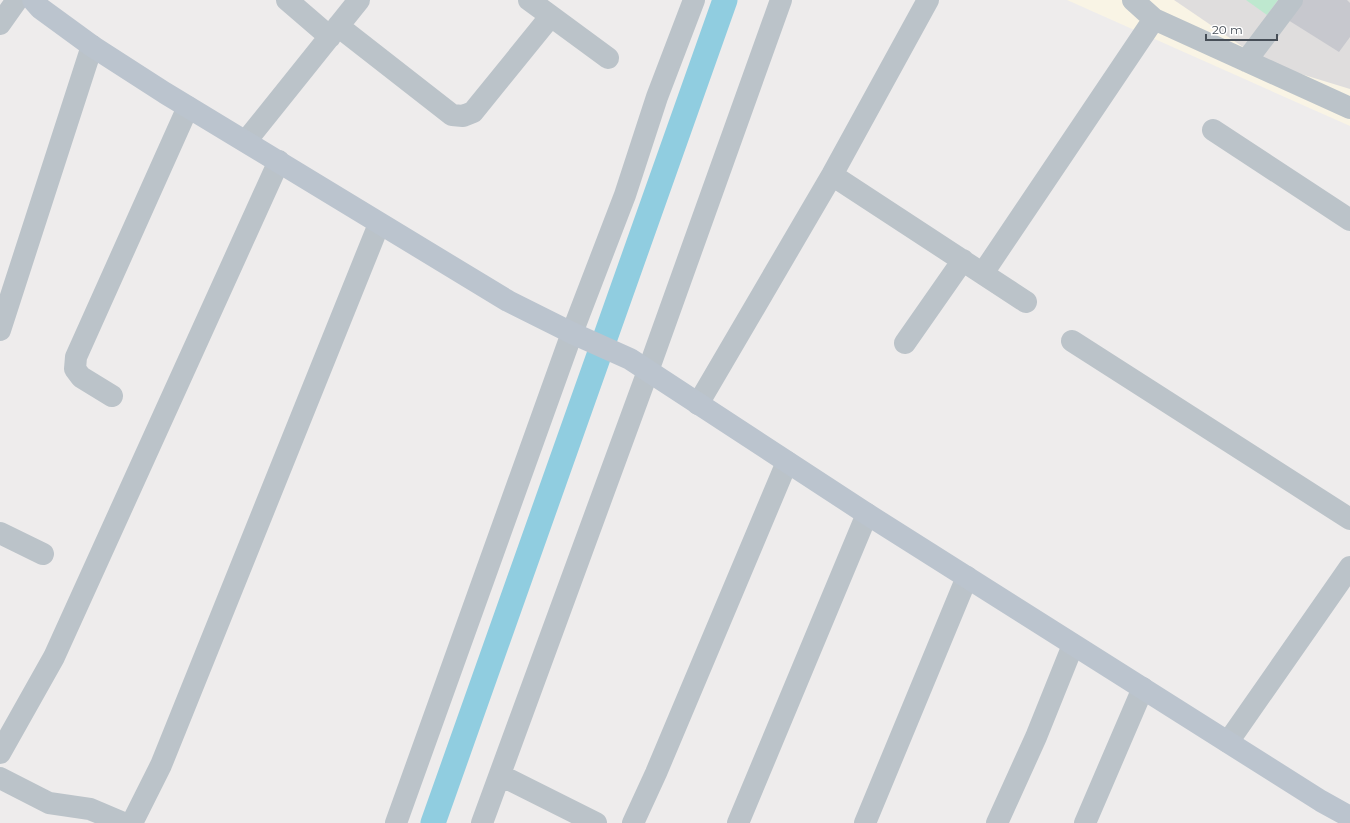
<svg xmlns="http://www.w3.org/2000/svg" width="1350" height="823" viewBox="0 0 1350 823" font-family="Montserrat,sans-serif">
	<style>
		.commercial { fill: #f9f4e5 }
		.education { fill: #dfdddd }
		.green { fill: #bee8cf }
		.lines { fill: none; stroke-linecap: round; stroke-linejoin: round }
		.canal { stroke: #90cde0; stroke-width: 25 }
		.building { fill: #c7c8ce }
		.street { stroke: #bbc3c9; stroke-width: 22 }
		.secondary { stroke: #bbc4ce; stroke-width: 22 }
	</style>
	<rect width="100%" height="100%" fill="#eeecec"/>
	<path class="commercial" d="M 1067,0 L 1350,0 L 1350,126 Z"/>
	<path class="education" d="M 1174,0 L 1350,0 L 1350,89 L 1268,64 Z"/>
	<path class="green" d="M 1246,0 L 1278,0 L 1267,15 Z"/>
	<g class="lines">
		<path class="canal" d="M 433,823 L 725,0"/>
	</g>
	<path class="building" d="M 1301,0 L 1347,0 L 1350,3 L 1350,37 L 1339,52 L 1288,20 Z"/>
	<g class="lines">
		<path class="street" d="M 287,0 L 330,37
			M 529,0 L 608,58
			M 1133,0 L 1154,19 L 1350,108
			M 0,24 L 17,0
			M 338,26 L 452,115 L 463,116 L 473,112 L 550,17
			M 1246,61 L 1292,0
			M 1213,130 L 1350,220
			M 246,141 L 359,0
			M 832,175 L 1026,302
			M 983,273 L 1154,19
			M 0,330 L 92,46
			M 1072,341 L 1350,519
			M 905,343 L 963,260
			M 112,396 L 81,377 L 75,369 L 76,357 L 188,107
			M 698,404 L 832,175 L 928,0
			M 0,533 L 43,554
			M 1228,742 L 1350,567
			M 0,753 L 54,657 L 279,161
			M 500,775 L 596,823
			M 0,778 L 49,803 L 90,809 L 123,823
			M 132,823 L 161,765 L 379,224
			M 396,823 L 572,333 L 625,195 L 657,97 L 694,0
			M 482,823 L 648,371 L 781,0
			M 633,823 L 656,773 L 787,462
			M 738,823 L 867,514
			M 865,823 L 967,577
			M 997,823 L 1036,737 L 1073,645
			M 1085,823 L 1143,688"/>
		<path class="secondary" d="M 33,0 L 40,8 L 92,46 L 165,93 L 508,301 L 572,333 L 630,359 L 867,514 L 1321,801 L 1350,817"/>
	</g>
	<path d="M1206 34v6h71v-6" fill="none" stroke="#464e57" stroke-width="2"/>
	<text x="1212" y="34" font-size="12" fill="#464e57" stroke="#ffffff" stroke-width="3" paint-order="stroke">20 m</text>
</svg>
